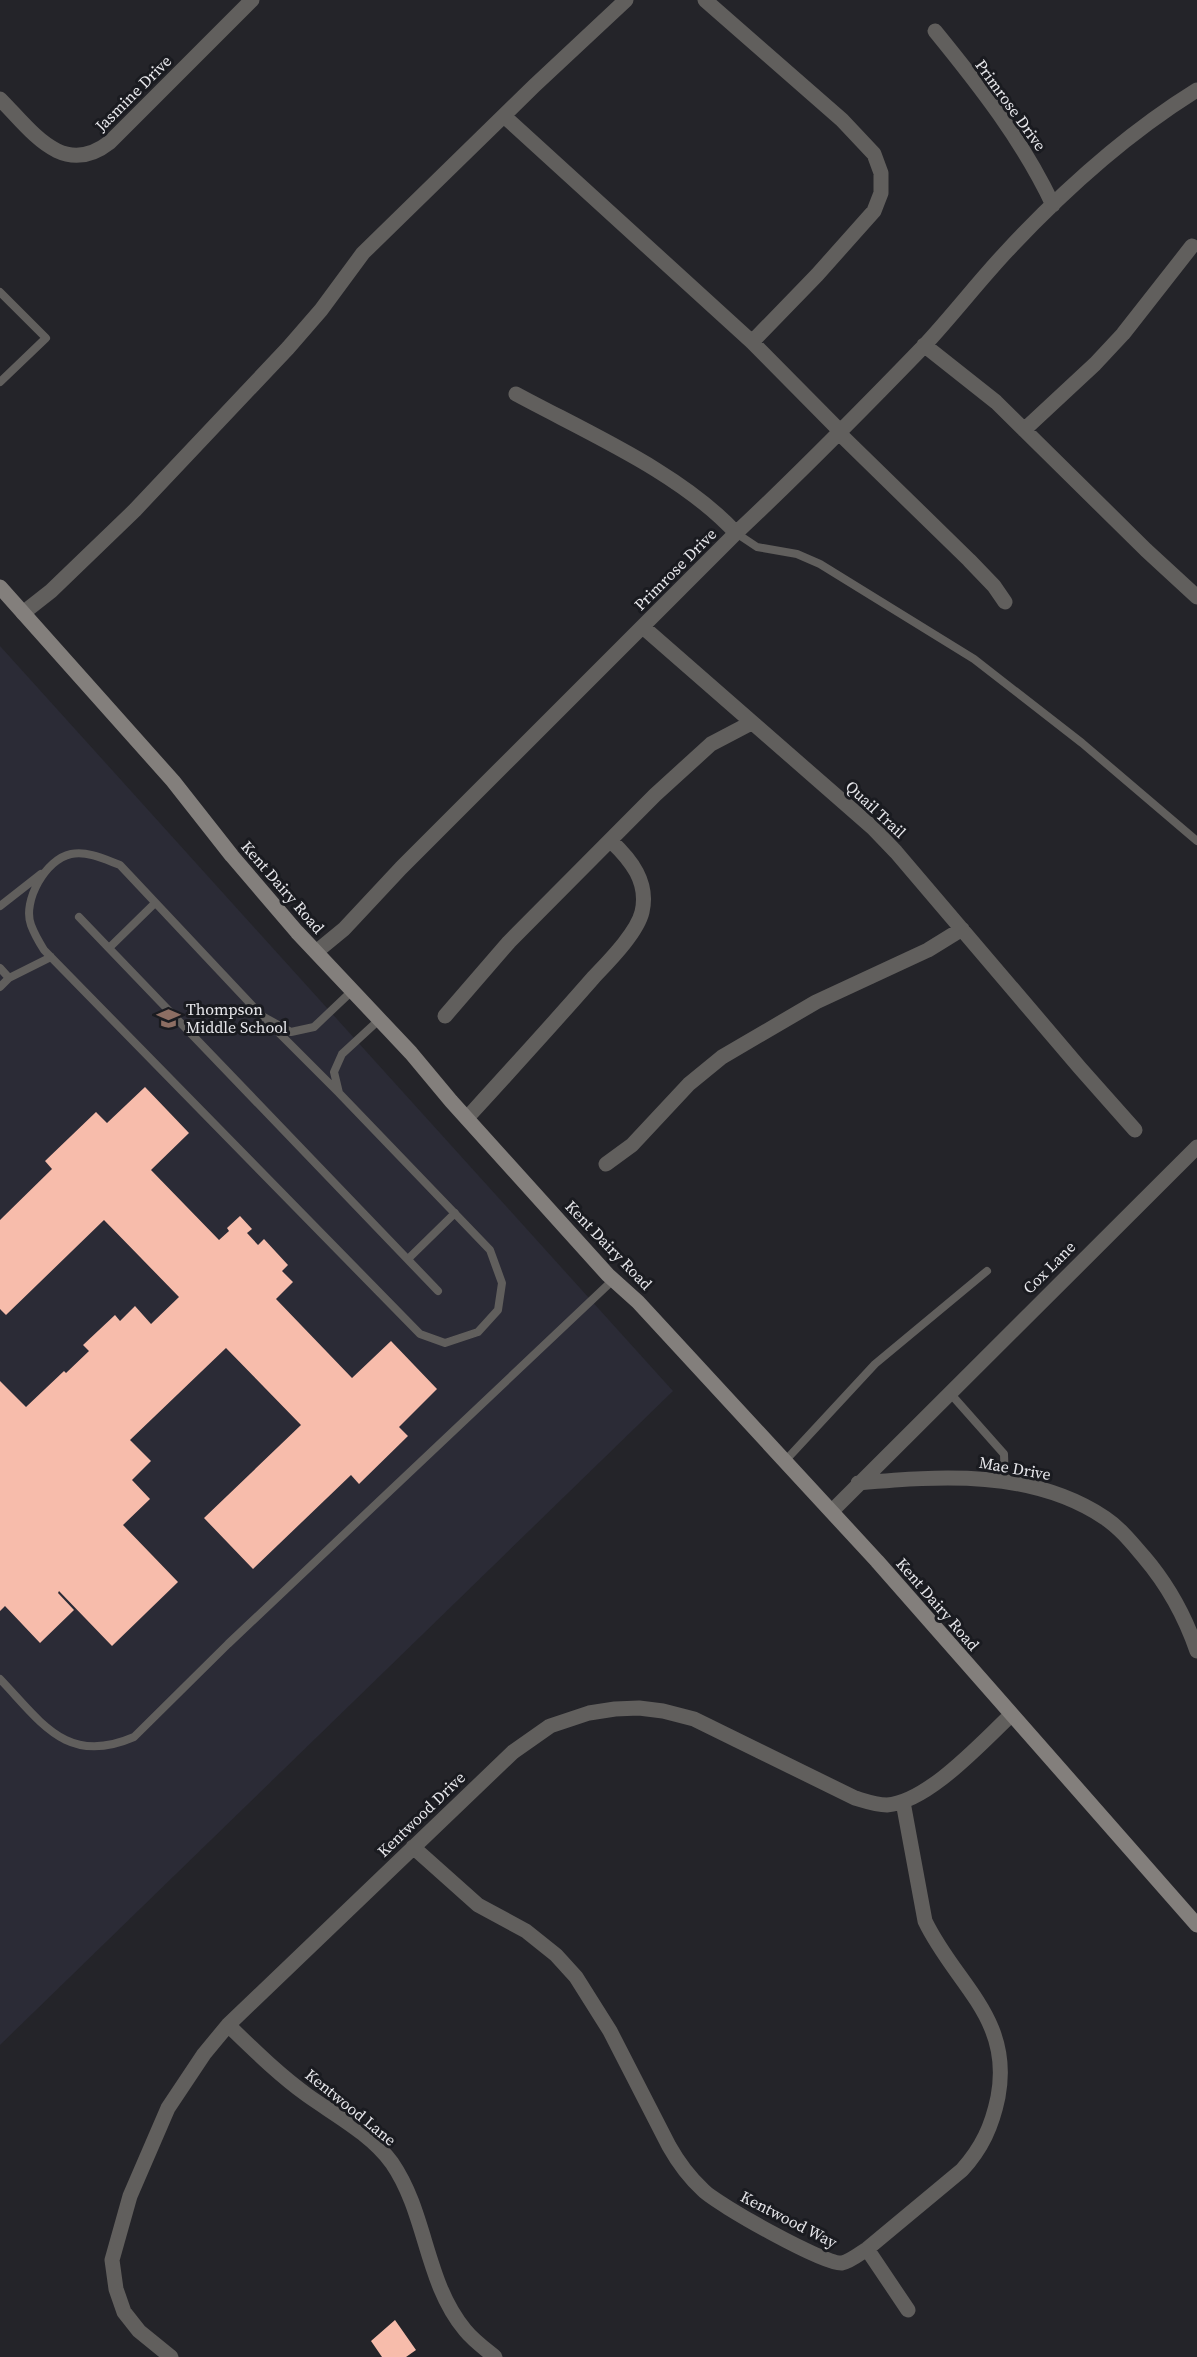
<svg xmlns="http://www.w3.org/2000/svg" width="1197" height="2357" viewBox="0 0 1197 2357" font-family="'Source Serif 4',serif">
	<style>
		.built { fill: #2b2b36 }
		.building { fill: #f7bcab }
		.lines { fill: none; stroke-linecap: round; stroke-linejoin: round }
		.lane { stroke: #615f5d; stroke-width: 8 }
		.street { stroke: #615f5d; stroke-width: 15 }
		.secondary { stroke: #837f7c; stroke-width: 15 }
		.labels { text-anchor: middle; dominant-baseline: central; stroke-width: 6; stroke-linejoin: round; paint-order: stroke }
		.street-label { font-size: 16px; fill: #e7e7eb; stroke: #1a1b20 }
		.poi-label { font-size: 16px; fill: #e7e7eb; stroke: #1a1b20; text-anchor: start }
	</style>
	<rect width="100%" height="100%" fill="#242429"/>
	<path class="built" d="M 0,646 L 673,1391 L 0,2045 Z"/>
	<path class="building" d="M 145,1087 L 189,1133 L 151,1170 L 219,1240 L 229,1231 L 227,1228 L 240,1216 L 252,1229 L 247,1233 L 258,1245 L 264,1239 L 288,1265 L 282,1271 L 293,1282 L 276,1299 L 352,1378 L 391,1341 L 437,1389 L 399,1427 L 408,1436 L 359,1484 L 351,1475 L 253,1569 L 204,1518 L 301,1425 L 226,1348 L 130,1440 L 151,1461 L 132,1480 L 150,1499 L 123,1525 L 178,1582 L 112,1646 L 59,1591 L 58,1593 L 74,1610 L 40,1643 L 5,1606 L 0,1611 L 0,1381 L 26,1407 L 64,1371 L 66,1373 L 89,1351 L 83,1345 L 115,1315 L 120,1321 L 135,1306 L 151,1324 L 179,1297 L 104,1220 L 6,1315 L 0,1309 L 0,1220 L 52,1169 L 45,1161 L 96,1112 L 107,1123 Z
		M 395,2320 L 416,2350 L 406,2357 L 382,2357 L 371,2341 Z"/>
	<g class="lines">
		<path class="lane" d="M 0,292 L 46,338 L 0,382
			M 736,533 L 757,547 L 797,554 L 820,564 L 974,659 L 1082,743 L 1197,841
			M 0,906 L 41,874
			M 79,917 L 438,1291
			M 109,948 L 155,903
			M 0,968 L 9,978 L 0,987
			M 9,978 L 51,957
			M 353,990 L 314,1027 L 291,1032 L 262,1016 L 120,865 C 104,859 89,851 71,854 C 46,859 22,901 31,925 C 34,933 39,942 44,950 L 420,1334 L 445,1343 L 478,1332 L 498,1310 L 502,1283 L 490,1250 L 339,1093 L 334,1072 L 342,1054 L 380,1019
			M 268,1022 L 338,1092
			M 408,1259 L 455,1213
			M 949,1392 L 1004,1454 L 1005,1482
			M 785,1461 L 875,1364 L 987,1271
			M 0,1679 C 42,1723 67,1766 134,1737 L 228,1644 L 613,1280"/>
		<path class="street" d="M 705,0 L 842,120 L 874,154 L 881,173 L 881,193 L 874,211 L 817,275 L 752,342
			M 935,31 C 979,85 1023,141 1053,205
			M 0,99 C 32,131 63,179 110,142 L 252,0
			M 504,116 L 752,342 L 840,431 L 843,437 L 969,560 L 994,586 L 1005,602
			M 924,345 L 996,402 L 1146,550 L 1197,597
			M 516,394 C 588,433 681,473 736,533
			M 1024,430 L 1095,364 L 1123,334 L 1192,246
			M 23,613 L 51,591 L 135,510 L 288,348 L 321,310 L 363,253 L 534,86 L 626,0
			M 643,627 L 873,828 L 896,852 L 1080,1068 L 1135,1130
			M 316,952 L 344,929 L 401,868 L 736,533 C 800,473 862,410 923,347 C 952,316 978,282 1007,251 C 1064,190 1126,134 1197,90
			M 445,1016 L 509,942 L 655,795 L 711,744 L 751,723
			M 467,1118 C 509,1072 552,1025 593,978 C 608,962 637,933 642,912 C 649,882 631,860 611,841
			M 606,1164 L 632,1145 L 689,1084 L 722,1057 L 816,1002 L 928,950 L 962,929
			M 858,1483 C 941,1476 1032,1469 1105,1518 C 1120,1528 1132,1543 1144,1557 C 1167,1584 1185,1616 1197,1651
			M 832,1511 L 1197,1147
			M 413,1847 L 478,1905 L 526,1931 L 556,1955 L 576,1977 L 610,2031 L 669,2146 C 678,2162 689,2177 703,2190 C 718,2205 825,2265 842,2263 C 851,2261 859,2254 867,2249 L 962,2170 C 982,2148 992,2126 998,2097 C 1013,2018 955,1984 925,1921 L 903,1802
			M 228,2025 C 253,2049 278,2074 307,2095 C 335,2115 371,2134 392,2163 C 427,2214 425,2282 465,2330 C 473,2340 485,2349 495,2357
			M 867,2249 L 908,2310
			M 171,2357 L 139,2331 L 124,2312 L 116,2289 L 112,2260 L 130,2196 L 168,2108 L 204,2054 L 228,2025 L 513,1752 L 550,1726 L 589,1713 L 615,1709 L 639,1708 L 663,1711 L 694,1719 L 855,1798 C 865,1801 876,1805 887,1805 C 928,1802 981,1743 1011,1715"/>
		<path class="secondary" d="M 0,587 L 173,781 L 232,856 L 297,932 L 411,1053 L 451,1101 L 608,1275 L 638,1302 L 877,1561 L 1197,1925"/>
	</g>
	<defs>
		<symbol id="school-bare" viewBox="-9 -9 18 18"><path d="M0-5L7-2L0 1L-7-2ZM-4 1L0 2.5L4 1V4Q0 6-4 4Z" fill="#8d6e63" stroke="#1a1b20" stroke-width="2.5" paint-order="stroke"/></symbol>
	</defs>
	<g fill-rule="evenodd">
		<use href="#school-bare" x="152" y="1002" width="33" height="33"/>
	</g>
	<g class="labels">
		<g class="street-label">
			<text transform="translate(133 93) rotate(-45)">Jasmine Drive</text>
			<text transform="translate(1011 105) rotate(54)">Primrose Drive</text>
			<text transform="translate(675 569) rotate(-45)">Primrose Drive</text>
			<text transform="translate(876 809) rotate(43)">Quail Trail</text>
			<text transform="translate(283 887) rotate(49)">Kent Dairy Road</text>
			<text transform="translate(609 1245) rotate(46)">Kent Dairy Road</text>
			<text transform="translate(1049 1267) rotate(-45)">Cox Lane</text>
			<text transform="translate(1015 1468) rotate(10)">Mae Drive</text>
			<text transform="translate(938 1604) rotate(49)">Kent Dairy Road</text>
			<text transform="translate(421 1814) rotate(-44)">Kentwood Drive</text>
			<text transform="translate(351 2107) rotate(39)">Kentwood Lane</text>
			<text transform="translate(789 2219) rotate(27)">Kentwood Way</text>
		</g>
		<g class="poi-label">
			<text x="186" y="1009">Thompson<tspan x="186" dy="18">Middle School</tspan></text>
		</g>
	</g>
</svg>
